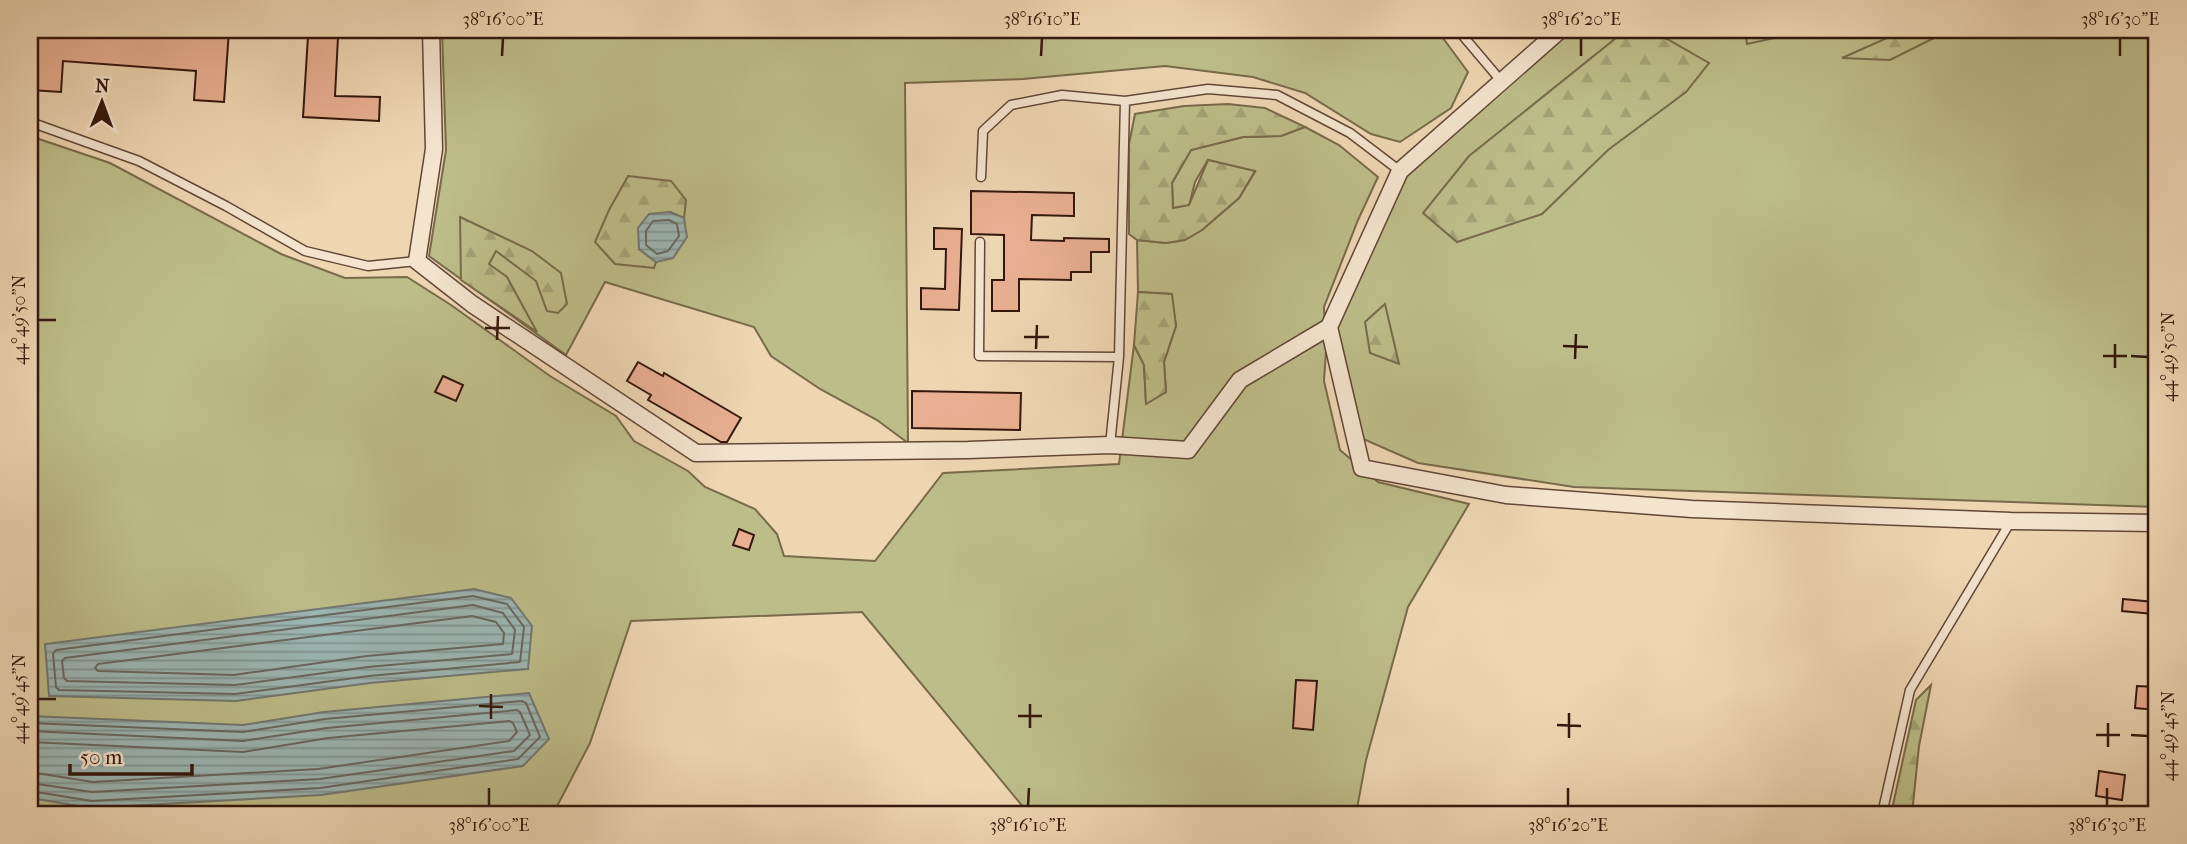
<svg xmlns="http://www.w3.org/2000/svg" width="2187" height="844" viewBox="0 0 2187 844" font-family="'IM FELL French Canon',serif">
	<style>
		.green { fill: #bdbd89; stroke: #786a4a; stroke-width: 2 }
		.forest { fill: url(#forest-firs); stroke: #786a4a; stroke-width: 2 }
		.water { fill: url(#water-rules); stroke: #727771; stroke-width: 2 }
		.lines { fill: none; stroke-linecap: round; stroke-linejoin: round }
		.shore { stroke: #686760; stroke-width: 2 }
		.building { fill: #e9af92; stroke: #34170c; stroke-width: 2 }
		.lane-casing { stroke: #624736; stroke-width: 11 }
		.street-casing { stroke: #624736; stroke-width: 19 }
		.lane { stroke: #f4e4ce; stroke-width: 8 }
		.street { stroke: #f4e4ce; stroke-width: 16 }
		.ticks { fill: none; stroke: #34170c; stroke-width: 2.5 }
		.neatline { fill: none; stroke: #34170c; stroke-width: 2.5 }
		.ticks-label { font-size: 18px; text-anchor: middle; fill: #34170c }
	</style>
	<defs>
		<pattern id="forest-firs" width="22" height="20" patternUnits="userSpaceOnUse" patternTransform="scale(1.75)"><rect width="22" height="20" fill="#bdbd89"/><path d="M5 1l3.5 6h-7zM16 11l3.5 6h-7z" fill="#a3a275"/></pattern>
		<pattern id="water-rules" width="6" height="5" patternUnits="userSpaceOnUse" patternTransform="scale(1.75)"><rect width="6" height="5" fill="#9cb7b5"/><path d="M0 2.5h6" fill="none" stroke="#809492"/></pattern>
	</defs>
	<rect width="100%" height="100%" fill="#eed6b3"/>
	<filter id="stains"><feTurbulence type="fractalNoise" baseFrequency=".00286" numOctaves="4"/><feColorMatrix values="0 0 0 0 .2 0 0 0 0 .09 0 0 0 0 .02 0 0 0 .5 -.17"/></filter>
	<radialGradient id="worn" r=".72"><stop offset=".6" stop-color="#630" stop-opacity="0"/><stop offset="1" stop-color="#630" stop-opacity=".3"/></radialGradient>
	<path class="green" d="M 442,30 L 1437,30 L 1468,72 L 1451,108 L 1400,142 L 1371,134 L 1305,93 L 1253,77 L 1165,66 L 1023,79 L 905,83 L 908,443 L 877,420 L 820,389 L 771,356 L 754,327 L 605,282 L 566,355 L 429,256 L 446,150 Z
		M 1570,30 L 2157,30 L 2157,507 L 1574,487 L 1418,463 L 1361,438 L 1337,327 L 1406,176 Z
		M 1305,127 L 1339,145 L 1378,177 L 1358,220 L 1324,307 L 1326,351 L 1324,381 L 1340,450 L 1378,482 L 1469,504 L 1408,607 L 1366,760 L 1356,814 L 1029,814 L 862,612 L 631,621 L 590,743 L 553,814 L 30,814 L 30,136 L 110,163 L 281,254 L 345,278 L 407,277 L 451,305 L 550,376 L 616,416 L 634,441 L 688,471 L 705,487 L 755,509 L 777,534 L 784,556 L 875,561 L 943,473 L 1119,464 L 1134,345 L 1144,365 L 1146,403 L 1166,392 L 1164,362 L 1176,326 L 1171,294 L 1138,292 L 1137,240 L 1166,243 L 1184,240 L 1202,230 L 1239,198 L 1255,172 L 1208,160 L 1195,182 L 1189,206 L 1173,208 L 1172,183 L 1191,150 L 1243,137 L 1281,136 Z"/>
	<path class="forest" d="M 1626,30 L 1644,30 L 1667,39 L 1709,63 L 1686,92 L 1608,150 L 1542,214 L 1457,242 L 1423,213 L 1469,156 Z
		M 1745,30 L 1778,30 L 1779,37 L 1747,44 Z
		M 1905,30 L 1950,30 L 1890,60 L 1842,58 Z
		M 1228,104 L 1265,108 L 1305,127 L 1281,136 L 1243,137 L 1191,150 L 1172,183 L 1173,208 L 1189,205 L 1208,160 L 1255,171 L 1239,198 L 1202,230 L 1185,240 L 1166,243 L 1137,240 L 1129,234 L 1129,144 L 1135,114 L 1184,106 Z
		M 628,176 L 671,181 L 686,200 L 684,218 L 670,212 L 639,249 L 656,262 L 654,268 L 615,264 L 595,242 L 609,210 Z
		M 460,217 L 532,251 L 561,273 L 567,304 L 558,313 L 547,311 L 536,281 L 496,251 L 489,264 L 507,277 L 537,332 L 461,280 Z
		M 1138,292 L 1172,294 L 1176,326 L 1164,362 L 1166,392 L 1146,404 L 1144,365 L 1134,345 Z
		M 1385,304 L 1399,364 L 1370,353 L 1365,322 Z
		M 1931,685 L 1919,746 L 1912,814 L 1891,814 L 1916,700 Z"/>
	<path class="water" d="M 670,212 L 684,218 L 687,237 L 673,258 L 656,262 L 639,249 L 638,228 L 649,214 Z
		M 474,589 L 511,598 L 532,626 L 528,669 L 370,683 L 236,701 L 49,696 L 45,644 Z
		M 529,693 L 549,739 L 523,766 L 321,795 L 91,808 L 30,798 L 30,716 L 243,725 L 324,712 Z"/>
	<g class="lines">
		<path class="shore" d="M 669,220 L 677,224 L 679,236 L 668,251 L 657,254 L 646,245 L 646,231 L 653,221 Z
			M 473,596 L 507,604 L 524,627 L 520,662 L 369,676 L 235,694 L 59,690 L 56,687 L 53,654 L 56,650 Z
			M 473,605 L 503,613 L 515,630 L 512,654 L 368,667 L 235,685 L 67,681 L 64,678 L 62,661 L 65,658 Z
			M 472,616 L 496,622 L 504,633 L 503,644 L 367,656 L 234,675 L 98,671 L 95,668 L 98,664 Z
			M 30,723 L 243,732 L 325,719 L 522,701 L 526,703 L 540,737 L 518,759 L 320,788 L 92,801 L 30,791
			M 30,731 L 243,741 L 327,728 L 517,710 L 520,712 L 530,735 L 514,751 L 320,779 L 92,792 L 30,783
			M 30,742 L 243,752 L 328,738 L 510,721 L 513,723 L 517,732 L 509,741 L 318,769 L 93,782 L 30,772"/>
	</g>
	<path class="building" d="M 34,30 L 229,30 L 224,102 L 194,100 L 196,71 L 63,61 L 61,92 L 30,90 Z
		M 308,36 L 338,37 L 335,96 L 380,97 L 379,121 L 303,117 Z
		M 971,191 L 1074,193 L 1074,216 L 1032,215 L 1031,240 L 1064,241 L 1064,238 L 1109,239 L 1109,252 L 1091,252 L 1091,272 L 1071,272 L 1071,280 L 1019,279 L 1019,311 L 992,311 L 992,280 L 1004,280 L 1004,235 L 971,234 Z
		M 934,228 L 962,229 L 959,310 L 921,309 L 921,288 L 945,289 L 946,249 L 934,249 Z
		M 638,362 L 663,376 L 664,373 L 741,418 L 727,442 L 721,442 L 648,400 L 651,395 L 627,381 Z
		M 443,376 L 463,385 L 456,401 L 435,392 Z
		M 912,391 L 1021,393 L 1020,430 L 912,428 Z
		M 739,529 L 754,535 L 749,550 L 733,545 Z
		M 2123,599 L 2154,602 L 2153,614 L 2122,611 Z
		M 1296,680 L 1317,681 L 1313,730 L 1293,728 Z
		M 2137,686 L 2157,687 L 2157,710 L 2135,708 Z
		M 2099,771 L 2125,775 L 2122,800 L 2096,796 Z"/>
	<g class="lines">
		<defs>
			<path id="lane" d="M 1458,30 L 1502,82
				M 30,122 L 139,161 L 226,206 L 305,251 L 368,266 L 417,261
				M 981,177 L 983,131 L 1011,105 L 1062,95 L 1125,101 L 1208,89 L 1277,95 L 1350,133 L 1400,171
				M 980,242 L 979,356 L 1119,357
				M 1110,445 L 1119,357 L 1125,101
				M 1882,814 L 1910,690 L 2011,521"/>
			<path id="street" d="M 431,30 L 434,149 L 417,261 L 472,304 L 696,453 L 968,450 L 1110,445 L 1188,450 L 1240,380 L 1329,327
				M 1560,30 L 1400,171 L 1329,327 L 1362,468 L 1506,495 L 1692,509 L 2011,521 L 2157,523"/>
		</defs>
		<use href="#lane" class="lane-casing"/>
		<use href="#street" class="street-casing"/>
		<use href="#lane" class="lane"/>
		<use href="#street" class="street"/>
	</g>
	<path class="ticks" d="M 502,56 L 503,38M 1041,56 L 1042,38M 1581,56 L 1581,38M 2120,56 L 2120,38M 38,320 L 56,320M 485,328 L 510,328M 1024,337 L 1049,337M 497,340 L 498,316M 1563,346 L 1588,347M 1036,349 L 1037,325M 2103,356 L 2127,356M 2131,356 L 2148,357M 1575,359 L 1576,334M 2115,368 L 2115,344M 38,699 L 56,699M 479,706 L 503,707M 1018,716 L 1042,716M 491,719 L 491,694M 1557,725 L 1581,726M 1030,728 L 1030,704M 2096,735 L 2120,735M 2131,735 L 2148,736M 1569,738 L 1569,713M 2108,747 L 2108,723M 489,806 L 489,788M 1028,806 L 1029,788M 1568,806 L 1568,788M 2107,806 L 2107,788"/>
	<rect width="2187" height="844" fill="none" stroke="#eed6b3" stroke-width="77"/>
	<g transform="translate(102 102) rotate(1)" stroke="#f4e4ce" stroke-width="5" paint-order="stroke">
	<path d="M0-5L12 26L0 18L-12 26Z" fill="#34170c"/>
	<text y="-10" font-size="19" font-weight="bold" text-anchor="middle" fill="#34170c">N</text>
	</g>
	<path d="M70 764v10h122v-10" fill="none" stroke="#34170c" stroke-width="3.5"/>
	<text x="80" y="764" font-size="21" fill="#34170c" stroke="#f4e4ce" stroke-width="5" paint-order="stroke">50 m</text>
	<rect x="38" y="38" width="2110" height="768" class="neatline"/>
	<g class="ticks-label">
		<text x="503" y="25">38°16'00"E</text>
		<text x="1042" y="25">38°16'10"E</text>
		<text x="1581" y="25">38°16'20"E</text>
		<text x="2120" y="25">38°16'30"E</text>
		<text transform="translate(19 320) rotate(-90)" y="6">44°49'50"N</text>
		<text transform="translate(2168 357) rotate(-90)" y="6">44°49'50"N</text>
		<text transform="translate(19 699) rotate(-90)" y="6">44°49'45"N</text>
		<text transform="translate(2168 736) rotate(-90)" y="6">44°49'45"N</text>
		<text x="489" y="831">38°16'00"E</text>
		<text x="1028" y="831">38°16'10"E</text>
		<text x="1568" y="831">38°16'20"E</text>
		<text x="2107" y="831">38°16'30"E</text>
	</g>
	<rect width="100%" height="100%" filter="url(#stains)"/>
	<rect width="100%" height="100%" fill="url(#worn)"/>
</svg>
